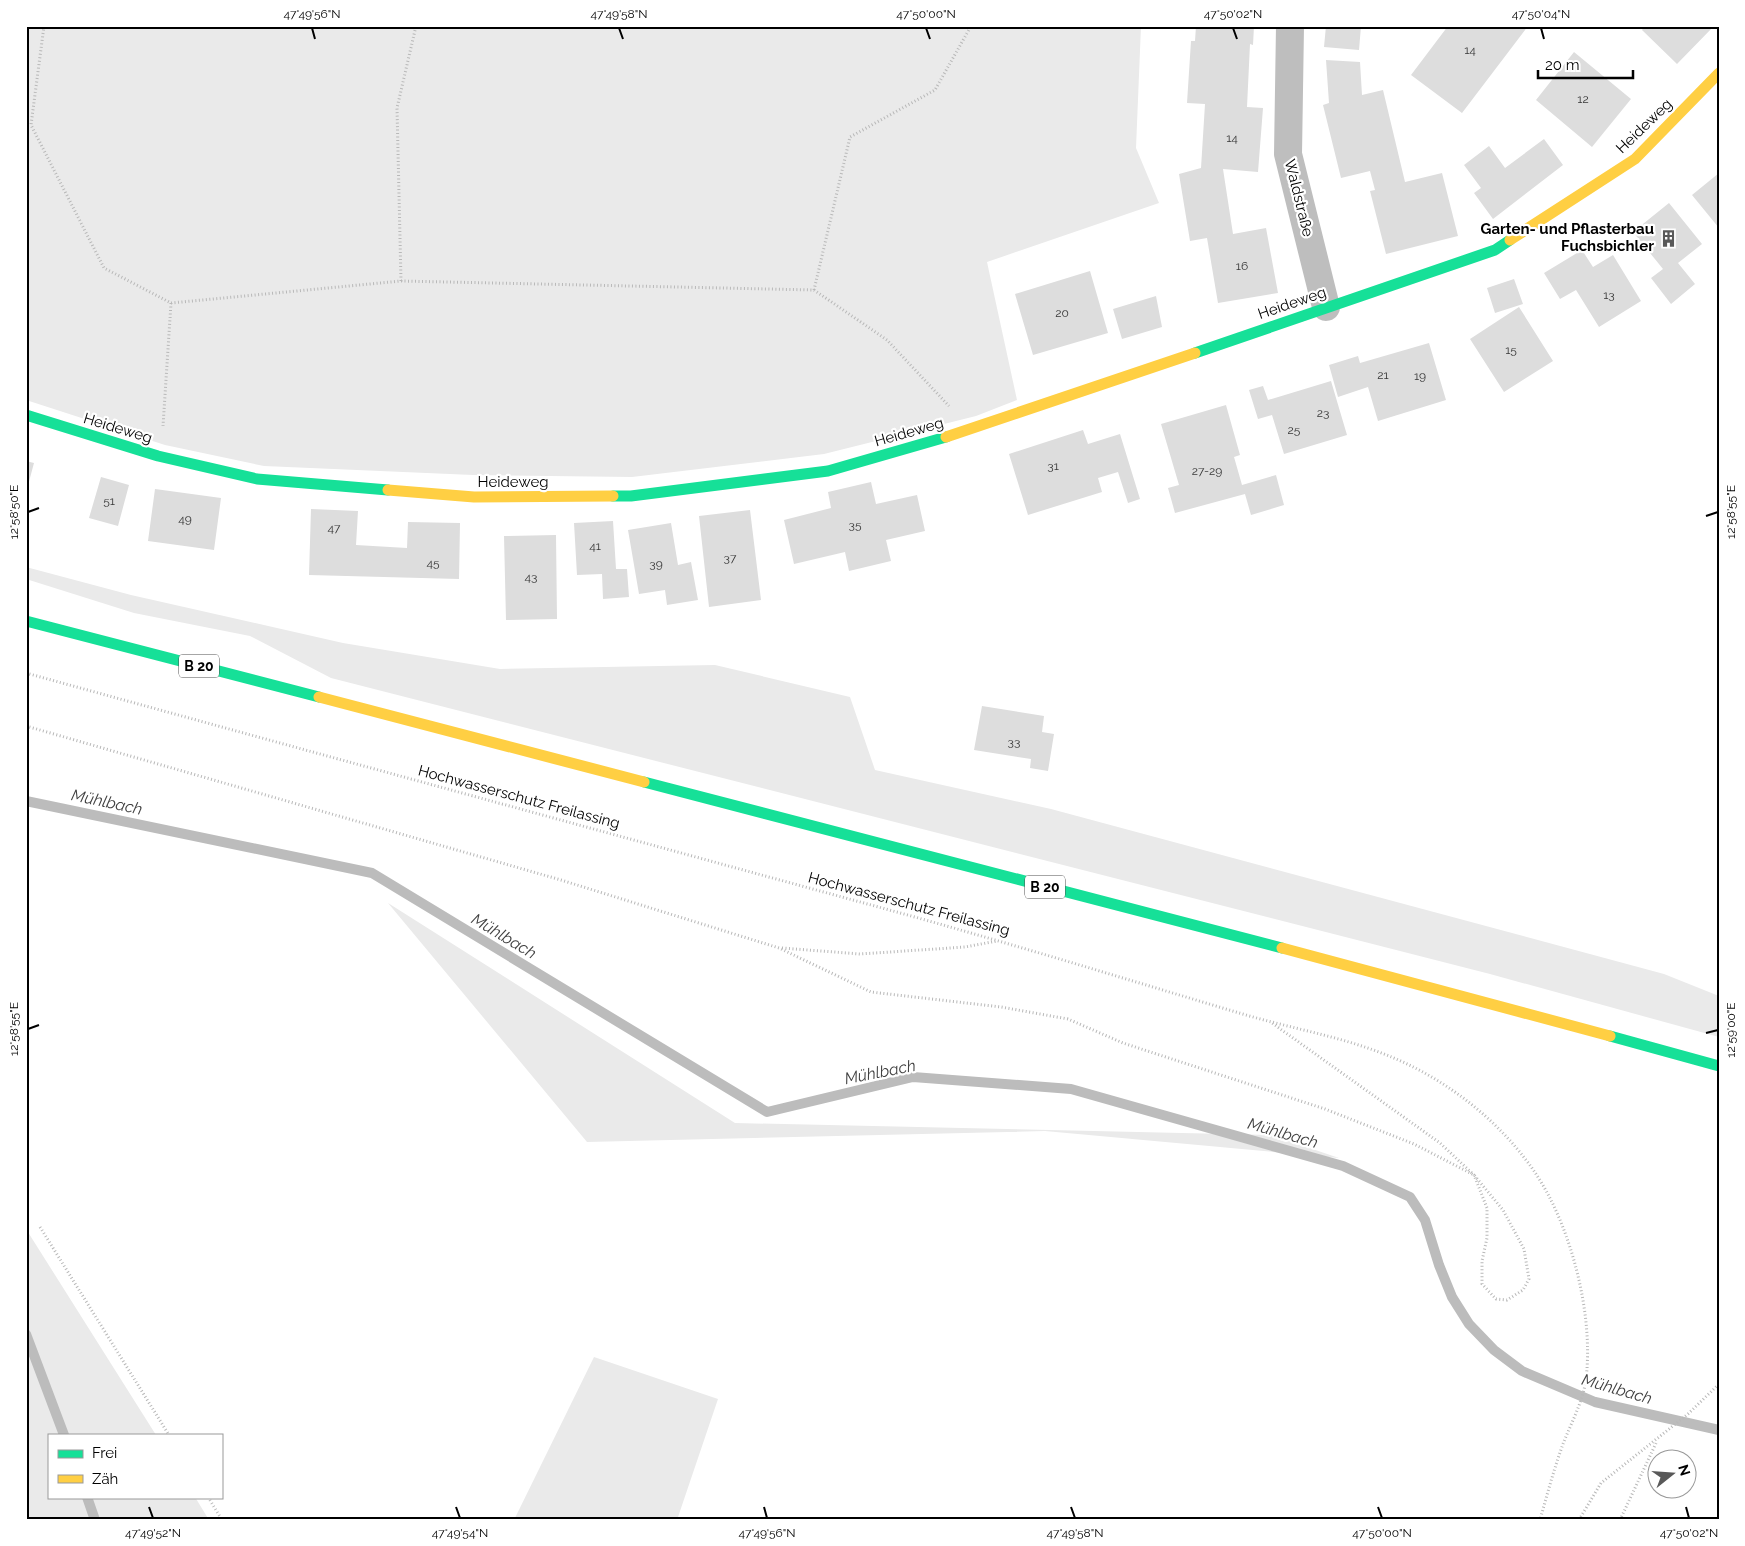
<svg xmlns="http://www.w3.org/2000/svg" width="1745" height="1546" viewBox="0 0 1745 1546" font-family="Raleway,sans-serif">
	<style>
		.green { fill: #eaeaea }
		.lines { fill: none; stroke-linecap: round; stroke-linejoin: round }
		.stream { stroke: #bcbcbc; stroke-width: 10 }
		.building { fill: #ddd }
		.path { stroke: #b8b8b8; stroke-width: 3; stroke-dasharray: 1 2.5; stroke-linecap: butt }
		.street { stroke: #bebebe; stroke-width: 28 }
		.fast { stroke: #16e098; stroke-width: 11 }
		.slow { stroke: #ffcf43; stroke-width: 11 }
		.ticks { fill: none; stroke: #000; stroke-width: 2 }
		.labels { text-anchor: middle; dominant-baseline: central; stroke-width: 4.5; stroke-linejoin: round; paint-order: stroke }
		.number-label { font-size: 12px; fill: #373737 }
		.shield { fill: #fff; stroke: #4c4c4c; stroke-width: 1 }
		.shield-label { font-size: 14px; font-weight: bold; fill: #000 }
		.street-label { font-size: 15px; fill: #000; stroke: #fff }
		.poi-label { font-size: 15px; font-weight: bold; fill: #000; stroke: #fff; text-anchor: end }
		.water-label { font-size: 16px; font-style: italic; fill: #414141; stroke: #fff }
		.neatline { fill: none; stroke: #000; stroke-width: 2 }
		.ticks-label { font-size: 12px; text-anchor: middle; fill: #000 }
	</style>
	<rect width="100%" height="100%" fill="#fff"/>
	<path class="green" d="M 26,26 L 1141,26 L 1136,148 L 1159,203 L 987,262 L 1017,400 L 976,416 L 824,454 L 632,477 L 473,475 L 264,466 L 165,445 L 26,400 Z
		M 26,567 L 131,595 L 343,643 L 500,669 L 715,665 L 850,697 L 875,770 L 1051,809 L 1664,974 L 1719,996 L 1719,1037 L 1490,974 L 331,678 L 250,636 L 134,613 L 26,579 Z
		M 388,903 L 735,1123 L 1271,1135 L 1339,1158 L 1045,1131 L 587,1142 Z
		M 26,1229 L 156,1435 L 49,1435 L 49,1497 L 195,1497 L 209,1520 L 26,1520 Z
		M 594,1357 L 718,1399 L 677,1520 L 514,1520 Z"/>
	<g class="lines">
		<path class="stream" d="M 26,801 L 372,873 L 767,1112 L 913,1077 L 1071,1089 L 1343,1166 L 1410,1197 L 1425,1220 L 1439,1265 L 1452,1297 L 1469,1324 L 1494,1350 L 1522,1371 L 1595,1402 L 1719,1430
			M 26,1334 L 64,1435
			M 87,1497 L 95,1520"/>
	</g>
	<path class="building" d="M 1196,26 L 1254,26 L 1253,45 L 1250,44 L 1247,107 L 1263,108 L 1258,172 L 1223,169 L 1233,234 L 1266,228 L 1278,293 L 1218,303 L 1207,238 L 1190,241 L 1179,174 L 1201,168 L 1205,104 L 1187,103 L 1191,41 L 1195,41 Z
		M 1326,26 L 1361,26 L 1359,50 L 1324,47 Z
		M 1448,26 L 1528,26 L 1462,113 L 1411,75 Z
		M 1645,26 L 1714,26 L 1677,64 L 1642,30 Z
		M 1574,52 L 1631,99 L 1592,147 L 1536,100 Z
		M 1326,60 L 1360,62 L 1362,95 L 1383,90 L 1405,182 L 1442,173 L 1458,236 L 1386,254 L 1370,191 L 1375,190 L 1370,171 L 1341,178 L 1323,105 L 1329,103 Z
		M 1544,139 L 1563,165 L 1493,219 L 1474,193 L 1481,188 L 1464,165 L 1489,146 L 1505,168 Z
		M 1719,173 L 1719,228 L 1692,195 Z
		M 1669,203 L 1702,244 L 1678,263 L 1695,284 L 1671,304 L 1651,278 L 1663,269 L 1633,232 Z
		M 1582,250 L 1593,267 L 1613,255 L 1641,301 L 1599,327 L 1576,290 L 1560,299 L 1544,273 Z
		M 1090,271 L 1108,333 L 1033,355 L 1015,294 Z
		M 1514,279 L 1523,304 L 1495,313 L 1487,288 Z
		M 1156,296 L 1162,327 L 1122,339 L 1113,309 Z
		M 1519,307 L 1553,361 L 1504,392 L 1470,339 Z
		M 1429,343 L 1446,400 L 1378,421 L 1368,387 L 1338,397 L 1329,365 L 1358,356 L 1360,363 Z
		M 1331,381 L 1347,435 L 1284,454 L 1272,415 L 1258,419 L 1249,390 L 1263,386 L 1268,400 Z
		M 1226,405 L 1240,455 L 1234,457 L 1242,485 L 1276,475 L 1284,505 L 1251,515 L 1245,494 L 1175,513 L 1168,488 L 1179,485 L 1161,424 Z
		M 1083,430 L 1088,444 L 1120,434 L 1140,499 L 1128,503 L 1118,472 L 1098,478 L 1102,492 L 1028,515 L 1009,454 Z
		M 26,461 L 34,463 L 27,489 L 26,489 Z
		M 101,477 L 129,485 L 118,526 L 89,518 Z
		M 871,482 L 876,504 L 917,495 L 925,531 L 886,540 L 891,561 L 849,571 L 845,552 L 794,564 L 784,520 L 831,508 L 828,492 Z
		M 155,489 L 221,498 L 214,550 L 148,541 Z
		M 311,509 L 358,511 L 356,545 L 407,548 L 408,522 L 460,523 L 459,579 L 309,575 Z
		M 750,510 L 761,600 L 709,607 L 699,516 Z
		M 613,521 L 616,569 L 627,569 L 629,597 L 603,599 L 602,574 L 577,575 L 574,523 Z
		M 671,523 L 678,565 L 691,562 L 698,600 L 667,605 L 665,590 L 639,594 L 628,530 Z
		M 556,535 L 557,619 L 506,620 L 504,536 Z
		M 982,706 L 1044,716 L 1042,732 L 1054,734 L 1048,771 L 1030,768 L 1031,759 L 974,750 Z"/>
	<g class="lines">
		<path class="path" d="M 44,26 L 31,125 L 104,268 L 171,303 L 163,426
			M 401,281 L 814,290 L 887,340 L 949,406
			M 814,290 L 850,137 L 935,90 L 971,26
			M 171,303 L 401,281 L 397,108 L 416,26
			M 26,673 C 319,754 612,834 904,914 C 1019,946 1132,981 1246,1015 C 1294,1029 1343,1037 1389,1056 C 1446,1079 1499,1120 1534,1171 C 1571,1225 1594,1315 1586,1379 C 1583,1402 1571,1423 1563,1444 C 1554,1469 1547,1495 1540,1520
			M 26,726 L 561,880 L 779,948 L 871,992 L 1001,1007 L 1068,1019 L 1123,1043 L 1325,1109 L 1414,1144 L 1474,1175 L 1503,1210 L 1524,1249 L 1529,1279 L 1523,1290 L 1507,1300 L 1496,1299 L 1482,1284 L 1482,1261 L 1487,1238 L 1487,1208 L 1474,1175 L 1440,1143 L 1272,1023
			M 782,948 L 860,954 L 965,947 L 997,941
			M 40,1227 L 169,1435
			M 208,1497 L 222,1520
			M 1254,1520 L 1270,1520
			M 1579,1520 L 1601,1483 L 1688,1414 L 1719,1384
			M 1620,1520 L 1657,1441"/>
		<path class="street" d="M 1290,26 L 1288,154 L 1326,307"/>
		<path class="fast" d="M 1195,353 L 1495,250 L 1510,240
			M 26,415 L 158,456 L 257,479 L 388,490
			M 613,496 L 631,496 L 828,471 L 946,437
			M 26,621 L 319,697
			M 644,782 L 1282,948
			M 1610,1036 L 1719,1066"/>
		<path class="slow" d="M 1510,240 L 1635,159 L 1719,73
			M 946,437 L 1195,353
			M 388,490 L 474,497 L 613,496
			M 319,697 L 644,782
			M 1282,948 L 1610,1036"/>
	</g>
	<path class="ticks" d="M 312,28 L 315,39M 619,28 L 623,39M 926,28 L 930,39M 1233,28 L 1237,39M 1541,28 L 1544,39M 28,512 L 39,508M 1706,516 L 1718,512M 28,1029 L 39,1025M 1706,1033 L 1718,1030M 149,1507 L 153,1518M 456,1507 L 460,1518M 764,1507 L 767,1518M 1071,1507 L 1075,1518M 1378,1507 L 1382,1518M 1686,1507 L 1689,1518"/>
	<defs>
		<symbol id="building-bare" viewBox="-9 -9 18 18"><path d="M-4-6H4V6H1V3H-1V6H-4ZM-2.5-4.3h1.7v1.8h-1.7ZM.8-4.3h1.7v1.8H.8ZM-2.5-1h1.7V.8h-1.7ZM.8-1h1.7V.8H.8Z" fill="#595959" stroke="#fff" stroke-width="2.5" paint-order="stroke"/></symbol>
	</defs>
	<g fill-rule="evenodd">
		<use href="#building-bare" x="1656" y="226" width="25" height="25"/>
	</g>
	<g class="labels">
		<g class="number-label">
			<text x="1470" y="50">14</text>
			<text x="1583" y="99">12</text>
			<text x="1232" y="138">14</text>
			<text x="1242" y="266">16</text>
			<text x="1609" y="295">13</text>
			<text x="1062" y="313">20</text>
			<text x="1511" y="350">15</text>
			<text x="1383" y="375">21</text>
			<text x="1420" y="376">19</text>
			<text x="1323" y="413">23</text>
			<text x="1294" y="430">25</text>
			<text x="1053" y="466">31</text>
			<text x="1207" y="471">27-29</text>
			<text x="109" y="501">51</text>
			<text x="185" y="519">49</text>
			<text x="855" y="525">35</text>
			<text x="334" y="528">47</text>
			<text x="595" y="546">41</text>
			<text x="730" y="558">37</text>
			<text x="433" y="563">45</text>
			<text x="656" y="564">39</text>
			<text x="531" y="577">43</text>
			<text x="1014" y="742">33</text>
		</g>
		<g class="shield">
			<rect x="179" y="654.5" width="40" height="23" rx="4"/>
			<rect x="1025" y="875.5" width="40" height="23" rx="4"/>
		</g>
		<g class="shield-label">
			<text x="199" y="666">B 20</text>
			<text x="1045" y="887">B 20</text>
		</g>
		<g class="street-label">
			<text transform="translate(1644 126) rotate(-44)">Heideweg</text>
			<text transform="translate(1299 198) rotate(76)">Waldstraße</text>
			<text transform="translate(1292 303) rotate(-19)">Heideweg</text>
			<text transform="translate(118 428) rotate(17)">Heideweg</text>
			<text transform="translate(909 432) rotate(-16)">Heideweg</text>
			<text x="513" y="482">Heideweg</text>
			<text transform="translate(519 797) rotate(15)">Hochwasserschutz Freilassing</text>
			<text transform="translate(909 904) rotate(15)">Hochwasserschutz Freilassing</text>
		</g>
		<g class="poi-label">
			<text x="1654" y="229">Garten- und Pflasterbau<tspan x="1654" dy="17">Fuchsbichler</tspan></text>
		</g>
		<g class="water-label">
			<text transform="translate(107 802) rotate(12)">Mühlbach</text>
			<text transform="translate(504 936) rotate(31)">Mühlbach</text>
			<text transform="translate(880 1072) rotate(-11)">Mühlbach</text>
			<text transform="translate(1283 1133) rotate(16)">Mühlbach</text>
			<text transform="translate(1617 1389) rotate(16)">Mühlbach</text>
		</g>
	</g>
	<rect width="1745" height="1546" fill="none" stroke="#ffffff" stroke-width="55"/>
	<rect x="48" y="1434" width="175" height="65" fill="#ffffff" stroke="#999999"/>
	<rect x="58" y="1450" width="25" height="8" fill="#16e098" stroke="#999999"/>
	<text x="92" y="1458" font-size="15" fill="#000000">Frei</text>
	<rect x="58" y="1475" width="25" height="8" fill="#ffcf43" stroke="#999999"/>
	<text x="92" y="1484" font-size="15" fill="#000000">Zäh</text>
	<g transform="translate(1672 1474) rotate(73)"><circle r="24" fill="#ffffff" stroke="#999999"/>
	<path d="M0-4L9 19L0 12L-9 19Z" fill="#595959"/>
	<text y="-8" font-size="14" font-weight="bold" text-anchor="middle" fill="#000000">N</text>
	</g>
	<path d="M1538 70v8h95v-8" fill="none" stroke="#000000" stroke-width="2.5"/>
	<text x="1545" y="70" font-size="15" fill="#000000" stroke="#ffffff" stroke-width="4" paint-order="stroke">20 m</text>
	<rect x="28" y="28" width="1690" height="1490" class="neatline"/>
	<g class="ticks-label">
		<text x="312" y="18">47°49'56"N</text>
		<text x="619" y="18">47°49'58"N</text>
		<text x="926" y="18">47°50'00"N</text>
		<text x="1233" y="18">47°50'02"N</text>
		<text x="1541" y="18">47°50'04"N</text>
		<text transform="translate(14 512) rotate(-90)" y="4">12°58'50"E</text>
		<text transform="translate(1731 512) rotate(-90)" y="4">12°58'55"E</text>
		<text transform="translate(14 1029) rotate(-90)" y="4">12°58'55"E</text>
		<text transform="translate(1731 1030) rotate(-90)" y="4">12°59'00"E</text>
		<text x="153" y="1537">47°49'52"N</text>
		<text x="460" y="1537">47°49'54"N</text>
		<text x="767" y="1537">47°49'56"N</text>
		<text x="1075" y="1537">47°49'58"N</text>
		<text x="1382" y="1537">47°50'00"N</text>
		<text x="1689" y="1537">47°50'02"N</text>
	</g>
</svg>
